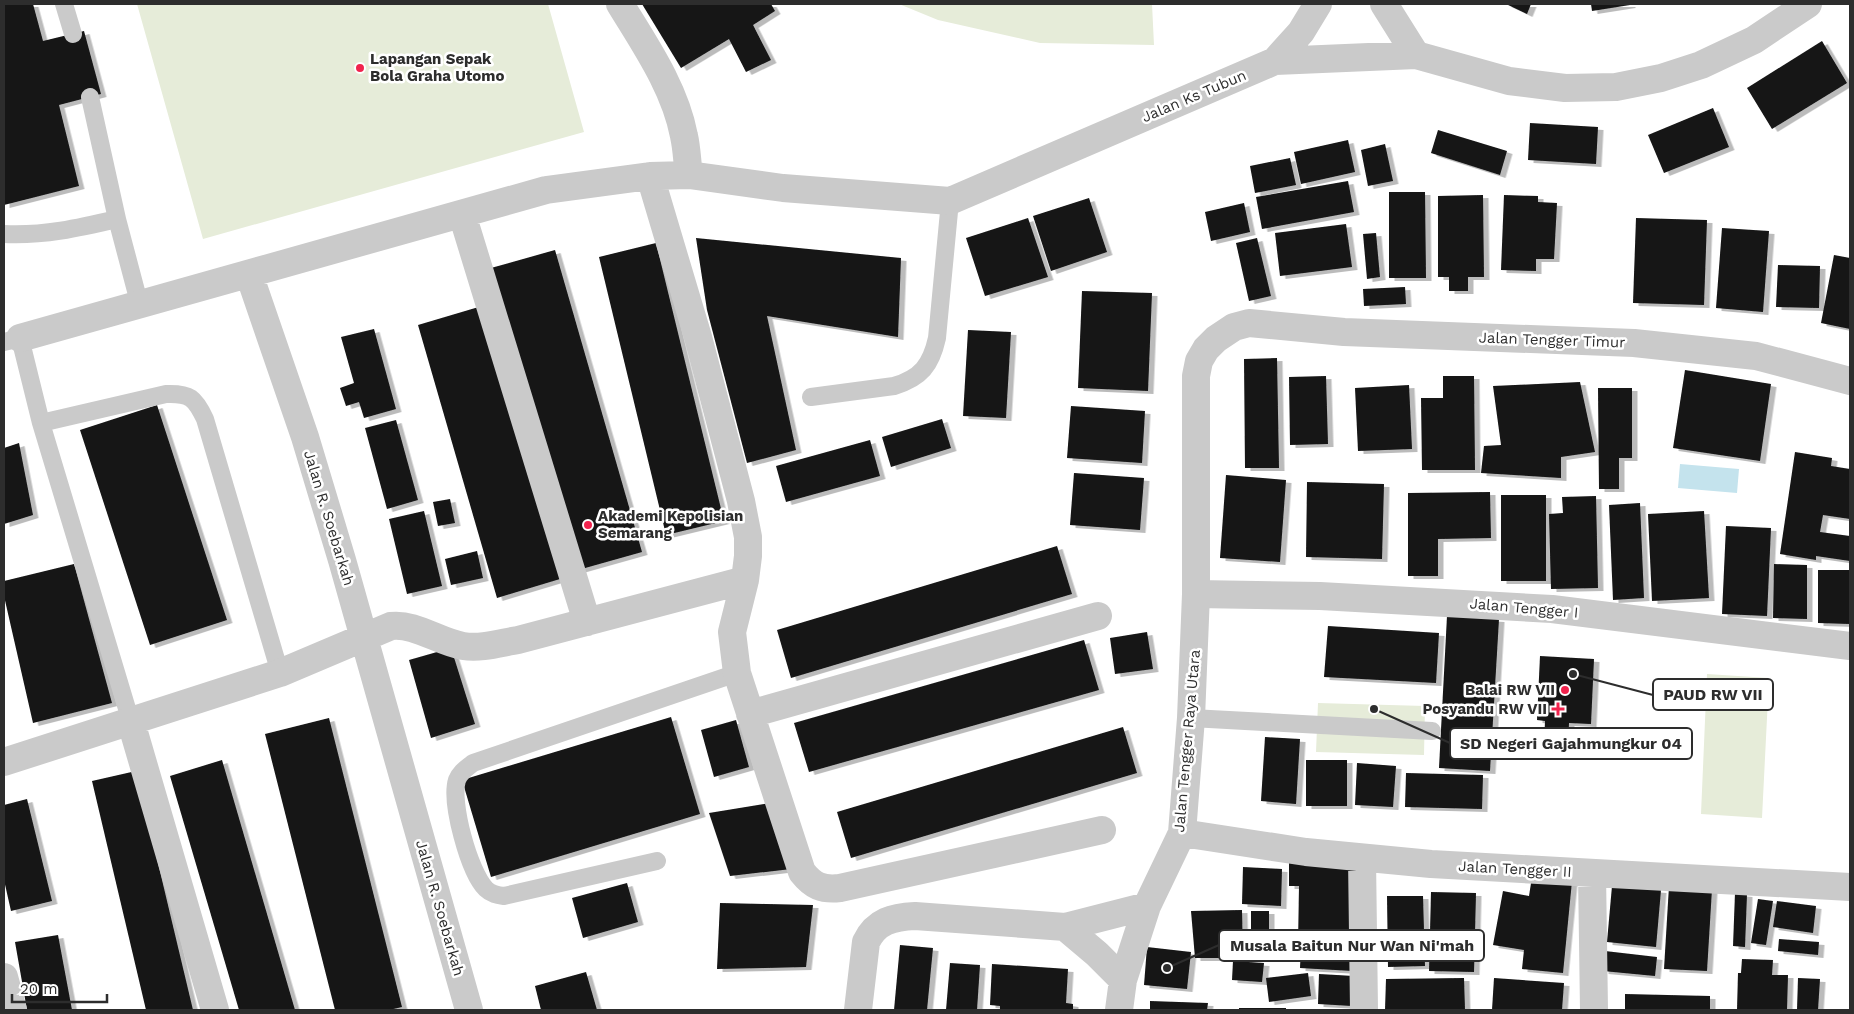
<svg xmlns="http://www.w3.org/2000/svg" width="1854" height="1014" viewBox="0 0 1854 1014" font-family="'Work Sans',sans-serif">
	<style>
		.green { fill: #e6ecd9 }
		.water { fill: #c4e3ed }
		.building { fill: #141414; filter: url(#shadow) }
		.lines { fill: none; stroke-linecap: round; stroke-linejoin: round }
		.lane { stroke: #cacaca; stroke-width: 18 }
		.street { stroke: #cacaca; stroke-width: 28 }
		.poi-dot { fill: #f1234d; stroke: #fff; stroke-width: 2 }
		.labels { text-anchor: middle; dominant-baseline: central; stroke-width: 5; stroke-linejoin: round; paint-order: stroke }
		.poi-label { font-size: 15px; font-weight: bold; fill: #2d2d2d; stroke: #fff; text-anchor: start }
		.street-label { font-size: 15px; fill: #2d2d2d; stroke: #fff }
		.leader { fill: none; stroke: #2d2d2d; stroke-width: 2 }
		.callout-dot { fill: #2d2d2d; stroke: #fff; stroke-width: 2 }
		.callout { fill: #fff; stroke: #2d2d2d; stroke-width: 2 }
		.callout-label { font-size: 16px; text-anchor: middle; font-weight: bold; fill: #2d2d2d }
	</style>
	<defs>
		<filter id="shadow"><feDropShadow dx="5.5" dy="3" stdDeviation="0" flood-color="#0004"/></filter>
	</defs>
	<rect width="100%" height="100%" fill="#fff"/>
	<path class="green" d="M 137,4 L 548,4 L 584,132 L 203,239 Z
		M 899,4 L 1152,4 L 1154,45 L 1040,43 L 938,20 Z
		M 1707,674 L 1769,678 L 1762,818 L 1701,814 Z
		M 1318,703 L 1425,706 L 1424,755 L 1316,752 Z"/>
	<path class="water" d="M 1680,464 L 1739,469 L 1737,493 L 1678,488 Z"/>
	<path class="building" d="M 4,4 L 33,4 L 43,41 L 84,31 L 101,94 L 59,105 L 79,186 L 4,205 Z
		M 642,4 L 771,4 L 775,11 L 753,25 L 771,60 L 746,72 L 729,39 L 681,68 Z
		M 1506,4 L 1531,4 L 1527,14 Z
		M 1591,4 L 1630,4 L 1630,5 L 1592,11 Z
		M 1822,41 L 1847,83 L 1772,129 L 1747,88 Z
		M 1713,108 L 1729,147 L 1664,173 L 1648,135 Z
		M 1530,123 L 1598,127 L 1596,164 L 1528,160 Z
		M 1438,130 L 1507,151 L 1500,175 L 1431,153 Z
		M 1348,140 L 1355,172 L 1301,184 L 1294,152 Z
		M 1385,144 L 1393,181 L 1368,186 L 1361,150 Z
		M 1290,158 L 1296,185 L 1255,193 L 1250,166 Z
		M 1348,181 L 1354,212 L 1262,229 L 1256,197 Z
		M 1389,192 L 1425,192 L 1426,278 L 1389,278 Z
		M 1483,195 L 1484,277 L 1468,277 L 1468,291 L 1449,291 L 1449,277 L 1438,277 L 1438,196 Z
		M 1504,195 L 1538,196 L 1538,202 L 1557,203 L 1554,259 L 1536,259 L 1536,271 L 1501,270 Z
		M 1089,198 L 1107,252 L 1051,271 L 1033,216 Z
		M 1244,203 L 1250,232 L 1211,241 L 1205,212 Z
		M 1028,218 L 1048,277 L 985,296 L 966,238 Z
		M 1636,218 L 1707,220 L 1704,305 L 1633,303 Z
		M 1346,224 L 1352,267 L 1280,276 L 1275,233 Z
		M 1722,228 L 1769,231 L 1763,312 L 1716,308 Z
		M 1376,233 L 1380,277 L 1367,279 L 1363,234 Z
		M 696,238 L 901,258 L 898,337 L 767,316 L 796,450 L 747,463 L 707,310 Z
		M 1257,238 L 1271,296 L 1249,301 L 1236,243 Z
		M 656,243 L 724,521 L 666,535 L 599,257 Z
		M 555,250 L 642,552 L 578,570 L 491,268 Z
		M 1834,255 L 1850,258 L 1850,329 L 1821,323 Z
		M 1778,265 L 1820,266 L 1819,308 L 1776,307 Z
		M 1405,287 L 1406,304 L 1364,306 L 1363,289 Z
		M 1082,291 L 1152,293 L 1148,391 L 1078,388 Z
		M 482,306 L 560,579 L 497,598 L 418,325 Z
		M 374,329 L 396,409 L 364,418 L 359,402 L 346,406 L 340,388 L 354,383 L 341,337 Z
		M 968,330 L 1011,332 L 1006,418 L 963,416 Z
		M 1277,358 L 1279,468 L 1245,468 L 1244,359 Z
		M 1685,370 L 1771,384 L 1760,461 L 1673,448 Z
		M 1326,376 L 1328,444 L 1290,445 L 1289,377 Z
		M 1443,376 L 1474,376 L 1475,470 L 1422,470 L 1421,398 L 1443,398 Z
		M 1580,382 L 1595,452 L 1561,457 L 1561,478 L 1481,473 L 1484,446 L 1501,445 L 1493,386 Z
		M 1409,385 L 1412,449 L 1358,451 L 1355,388 Z
		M 1598,388 L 1632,388 L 1632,458 L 1619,458 L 1619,489 L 1599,489 Z
		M 157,405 L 227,620 L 150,645 L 80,430 Z
		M 1071,406 L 1145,411 L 1142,463 L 1067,458 Z
		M 942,419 L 951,448 L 891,467 L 882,437 Z
		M 396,420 L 418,500 L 387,509 L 365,428 Z
		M 870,440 L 880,476 L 786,502 L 776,466 Z
		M 19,443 L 33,515 L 4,524 L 4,448 Z
		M 1795,452 L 1832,458 L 1831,466 L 1850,469 L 1850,519 L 1823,515 L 1820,532 L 1850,536 L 1850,561 L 1816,556 L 1816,560 L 1780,554 Z
		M 1074,473 L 1144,478 L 1140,530 L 1070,525 Z
		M 1226,475 L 1286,480 L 1280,562 L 1220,558 Z
		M 1307,482 L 1384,484 L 1382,559 L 1306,557 Z
		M 1490,492 L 1491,538 L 1438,539 L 1438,576 L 1408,576 L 1408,493 Z
		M 1501,495 L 1546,495 L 1546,581 L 1501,581 Z
		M 1596,496 L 1598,588 L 1551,589 L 1549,514 L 1563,513 L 1562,497 Z
		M 450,499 L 455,523 L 438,526 L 433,502 Z
		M 1640,503 L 1644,598 L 1613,600 L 1609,505 Z
		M 424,511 L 442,586 L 407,594 L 389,519 Z
		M 1704,511 L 1709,598 L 1652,601 L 1648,514 Z
		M 1726,526 L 1771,528 L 1767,616 L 1722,614 Z
		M 1057,546 L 1072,594 L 791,678 L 777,630 Z
		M 477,551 L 483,578 L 451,585 L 445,559 Z
		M 74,564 L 112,703 L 33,723 L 4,596 L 4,581 Z
		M 1774,564 L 1807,565 L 1807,619 L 1773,618 Z
		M 1818,570 L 1850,570 L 1850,624 L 1818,623 Z
		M 1447,616 L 1499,619 L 1490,771 L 1439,768 Z
		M 1328,626 L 1439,633 L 1436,683 L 1324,677 Z
		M 1147,632 L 1153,669 L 1115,674 L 1110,638 Z
		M 1084,640 L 1099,690 L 809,772 L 794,723 Z
		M 451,648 L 475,724 L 431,738 L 409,660 Z
		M 1540,656 L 1594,659 L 1591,724 L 1569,723 L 1568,748 L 1544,748 L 1545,721 L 1537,720 Z
		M 671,717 L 700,814 L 491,877 L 462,780 Z
		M 329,718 L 402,1007 L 389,1010 L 335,1010 L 265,734 Z
		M 736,720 L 749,767 L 714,777 L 701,730 Z
		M 1123,727 L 1137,773 L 851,858 L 837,812 Z
		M 1265,737 L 1300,739 L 1296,804 L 1261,801 Z
		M 222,760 L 295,1010 L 239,1010 L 170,776 Z
		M 1306,760 L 1347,760 L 1347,806 L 1306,806 Z
		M 1357,763 L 1396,766 L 1393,807 L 1355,805 Z
		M 136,771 L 193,1010 L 146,1010 L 92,781 Z
		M 1406,773 L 1483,775 L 1482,809 L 1405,807 Z
		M 27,799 L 52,901 L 11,911 L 4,880 L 4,805 Z
		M 776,802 L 791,869 L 730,876 L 709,813 Z
		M 1289,858 L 1356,859 L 1355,945 L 1298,945 L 1299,886 L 1289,886 Z
		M 1243,867 L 1282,869 L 1281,906 L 1242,904 Z
		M 1532,877 L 1572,881 L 1563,973 L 1522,969 L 1524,950 L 1493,945 L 1503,891 L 1529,896 Z
		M 627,883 L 638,922 L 583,938 L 572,898 Z
		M 1612,886 L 1661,890 L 1656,947 L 1607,942 Z
		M 1669,886 L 1712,889 L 1707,971 L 1664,969 Z
		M 1431,892 L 1476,893 L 1474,972 L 1429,971 Z
		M 1735,893 L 1747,894 L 1745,947 L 1733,946 Z
		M 1387,896 L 1423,896 L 1425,966 L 1388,967 Z
		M 1758,899 L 1773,901 L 1766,945 L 1751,943 Z
		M 1777,901 L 1816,906 L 1813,933 L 1773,927 Z
		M 720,903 L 813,905 L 806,967 L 717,969 Z
		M 1242,910 L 1243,958 L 1195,958 L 1191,911 Z
		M 1251,911 L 1269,911 L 1269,935 L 1251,936 Z
		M 58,935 L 72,1010 L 27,1010 L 15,942 Z
		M 1779,939 L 1819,942 L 1818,955 L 1778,951 Z
		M 900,945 L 933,948 L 927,1010 L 894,1010 Z
		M 1301,946 L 1354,949 L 1353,971 L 1300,968 Z
		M 1147,947 L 1191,952 L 1187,989 L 1144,985 Z
		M 1605,951 L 1657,957 L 1655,976 L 1603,971 Z
		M 1742,959 L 1773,960 L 1772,975 L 1788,975 L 1787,1010 L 1737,1010 L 1738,973 L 1741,973 Z
		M 1233,961 L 1264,963 L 1262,982 L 1232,980 Z
		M 950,963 L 980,965 L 977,1010 L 946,1010 Z
		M 992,964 L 1068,969 L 1066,1003 L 1073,1004 L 1073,1010 L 1000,1010 L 1000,1006 L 990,1005 Z
		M 586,972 L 597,1010 L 541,1010 L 535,986 Z
		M 1308,973 L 1311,996 L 1269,1002 L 1266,978 Z
		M 1319,974 L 1354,976 L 1352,1006 L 1318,1004 Z
		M 1464,978 L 1465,1010 L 1385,1010 L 1386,979 Z
		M 1494,978 L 1564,983 L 1562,1010 L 1492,1010 Z
		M 1798,978 L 1820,979 L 1818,1010 L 1797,1010 Z
		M 1625,994 L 1710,996 L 1710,1010 L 1625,1010 Z
		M 1150,1001 L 1208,1003 L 1207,1010 L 1150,1010 Z
		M 1239,1008 L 1286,1008 L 1286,1010 L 1239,1010 Z"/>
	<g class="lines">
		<path class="lane" d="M 64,4 L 73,34
			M 90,97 L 117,219
			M 4,234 C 43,236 79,228 117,219 L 140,306
			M 4,342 L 20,338 L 41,423 L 131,722
			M 811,397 L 894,386 C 921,378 931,365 937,338 L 950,201
			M 41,423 L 166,394 C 190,393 195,398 205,419 L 280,673
			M 1191,718 L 1432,731
			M 657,861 L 504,896 C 497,895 491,894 486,889 C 469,872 450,802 457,780 C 460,772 467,768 473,763 L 737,673"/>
		<path class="street" d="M 620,4 C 645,45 675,88 684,136 C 687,149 687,162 689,175
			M 1384,4 L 1416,55
			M 1275,61 L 1301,32 L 1318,4
			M 650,176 L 698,337 L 741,501 L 748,537 L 748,556 L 745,580 L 732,632 L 737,673 L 802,872 C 813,886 822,890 840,888 L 1102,830
			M 462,214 L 587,622
			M 249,274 L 305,437 L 342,560 L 469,1010
			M 20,338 L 546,190 L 650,176 L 689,175 L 783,188 L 950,201 L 1275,61 L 1416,55 L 1509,81 L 1565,88 L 1616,87 L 1661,78 L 1701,65 L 1754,40 L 1808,4
			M 1196,594 L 1320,596 L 1552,609 L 1850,646
			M 750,714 L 1098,616
			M 131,722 L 215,1010
			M 4,762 L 280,673 L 391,626 C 415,623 439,642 463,646 C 481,649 500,643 518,640 L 745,580
			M 1182,833 L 1306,852 L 1431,864 L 1850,887
			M 1362,858 L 1364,1010
			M 1592,873 L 1594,1010
			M 1065,927 L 1097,954 L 1123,980
			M 4,977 L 13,1010
			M 858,1010 L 866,942 C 876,921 893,917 915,916 L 1065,927 L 1147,906 L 1182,833 L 1191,718 L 1196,594 L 1196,376 L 1199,361 L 1206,349 L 1216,339 L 1234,327 L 1249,323 L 1344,332 L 1634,343 L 1756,356 L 1850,381
			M 1119,1010 L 1123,980 L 1147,906"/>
	</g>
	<g class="poi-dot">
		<circle cx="360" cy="68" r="5"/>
		<circle cx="588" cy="525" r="5"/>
		<circle cx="1565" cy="690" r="5"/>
		<path d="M1555.5 701.5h5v5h5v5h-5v5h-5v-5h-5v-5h5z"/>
	</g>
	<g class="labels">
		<g class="poi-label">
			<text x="370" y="59">Lapangan Sepak<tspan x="370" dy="17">Bola Graha Utomo</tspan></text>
			<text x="598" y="516">Akademi Kepolisian<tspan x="598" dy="17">Semarang</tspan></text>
			<text x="1555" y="690" text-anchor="end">Balai RW VII</text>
			<text x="1547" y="709" text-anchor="end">Posyandu RW VII</text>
		</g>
		<g class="street-label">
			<text transform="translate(1194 96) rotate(-23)">Jalan Ks Tubun</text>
			<text transform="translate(1552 340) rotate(2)">Jalan Tengger Timur</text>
			<text transform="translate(329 518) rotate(73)">Jalan R. Soebarkah</text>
			<text transform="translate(1524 608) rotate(5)">Jalan Tengger I</text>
			<text transform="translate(1187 741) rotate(-85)">Jalan Tengger Raya Utara</text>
			<text transform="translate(1515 869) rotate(3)">Jalan Tengger II</text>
			<text transform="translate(440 908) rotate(74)">Jalan R. Soebarkah</text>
		</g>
	</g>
	<path class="leader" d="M1573 674L1653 695M1374 709L1450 743M1167 968L1219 945"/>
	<g class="callout-dot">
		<circle cx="1573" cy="674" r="5"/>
		<circle cx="1374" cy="709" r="5"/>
		<circle cx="1167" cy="968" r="5"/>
	</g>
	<g class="callout">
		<rect x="1653" y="679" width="120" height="31" rx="5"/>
		<rect x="1450" y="728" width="242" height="31" rx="5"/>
		<rect x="1219" y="930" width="265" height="31" rx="5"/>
	</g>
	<g class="callout-label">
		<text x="1713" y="700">PAUD RW VII</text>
		<text x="1571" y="749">SD Negeri Gajahmungkur 04</text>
		<text x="1352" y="951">Musala Baitun Nur Wan Ni'mah</text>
	</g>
	<rect width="1854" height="1014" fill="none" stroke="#2d2d2d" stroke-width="10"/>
	<path d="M12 994v8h95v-8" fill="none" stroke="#2d2d2d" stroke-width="2.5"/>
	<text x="20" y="994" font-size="15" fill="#2d2d2d" stroke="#ffffff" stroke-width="4" paint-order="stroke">20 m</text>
</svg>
